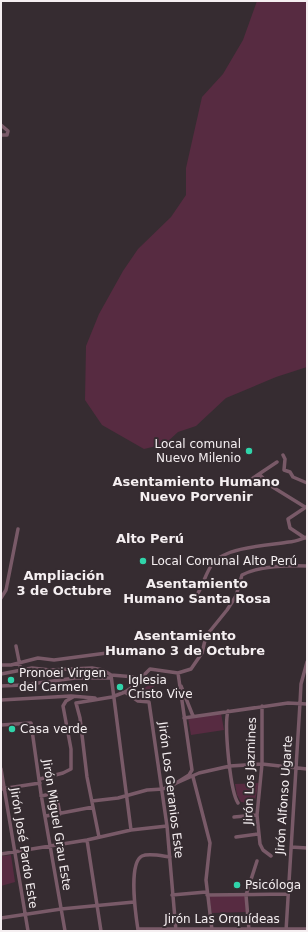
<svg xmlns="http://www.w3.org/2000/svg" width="308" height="932" viewBox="0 0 308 932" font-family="'DejaVu Sans',sans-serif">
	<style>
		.green { fill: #572b41 }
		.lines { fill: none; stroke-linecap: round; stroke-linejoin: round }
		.minor { stroke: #795a68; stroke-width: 3.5 }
		.poi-dot { fill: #30d4aa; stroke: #362c31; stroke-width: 1.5 }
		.labels { text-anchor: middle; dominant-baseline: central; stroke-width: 4; stroke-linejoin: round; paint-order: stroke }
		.poi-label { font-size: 12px; fill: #f5eff1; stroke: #362c31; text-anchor: start }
		.street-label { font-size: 12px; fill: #f5eff1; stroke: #362c31 }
		.neighbourhood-label { font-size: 13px; font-weight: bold; fill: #f5eff1; stroke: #362c31 }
	</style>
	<rect width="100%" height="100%" fill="#362c31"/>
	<path class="green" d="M 257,1 L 307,1 L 307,367 L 276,377 L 226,398 L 196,426 L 178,432 L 165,444 L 144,449 L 102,425 L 85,400 L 86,346 L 99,314 L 123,271 L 138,249 L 171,217 L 186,195 L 186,168 L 202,97 L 223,74 L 243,40 Z
		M 153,684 L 156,694 L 139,700 L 136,691 Z
		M 221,713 L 224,730 L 191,735 L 188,718 Z
		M 259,783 L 255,800 L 250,803 L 241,802 L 237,795 L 235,784 Z
		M 11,855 L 15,882 L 1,886 L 1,856 Z
		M 209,896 L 245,896 L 246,912 L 212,913 Z"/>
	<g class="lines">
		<path class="minor" d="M 1,125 L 8,131 L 7,135 L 1,135
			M 283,455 L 285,459 L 284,470 L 290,472 L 293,477 L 307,483
			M 259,474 L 271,486 L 305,507
			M 241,486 L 277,462
			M 305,538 L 290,528 L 288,519 L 306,507
			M 198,593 C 204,583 206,572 213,563 C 226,547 270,545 289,542 C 295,542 301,539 307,537
			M 1,598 L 6,590 L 18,529
			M 16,646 L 21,671
			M 1,665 L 11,665 L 38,658 L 54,660 L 122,651
			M 1,674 L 32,668 L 50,670 L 92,668 L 103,670 L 111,675 L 135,677
			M 111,675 L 131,830
			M 1,686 L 23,685 L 75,678 L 111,678
			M 181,686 L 193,716
			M 125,692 L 138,701 L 149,702 L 167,826 L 176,931
			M 1,700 L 71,696 L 95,698
			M 262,706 L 262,764 L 257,815 L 260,844 L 263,850 L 271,856
			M 228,711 C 224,725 230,791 238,803
			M 184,718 L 288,703 L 307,704
			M 1,725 L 31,723 L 41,794 L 65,931
			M 1,769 L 28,931
			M 193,777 L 210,843 L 206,880 L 212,930
			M 40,779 L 63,773 L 71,769 L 71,749 L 63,706 L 66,701 L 73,697
			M 173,785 L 189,775 L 192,770 L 178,673
			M 1,789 L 40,783
			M 41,796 L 56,793 L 60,814
			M 92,801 L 118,798 L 147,790 L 163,789 L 199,773 L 230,766 L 262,764 L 307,769
			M 46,816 L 93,807
			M 234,817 L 257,815
			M 99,837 L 87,777 L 80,718 L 76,703 L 112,697 L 125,692 L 142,681 L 145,674 L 150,669 L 178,673 L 191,669 L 202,653 L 206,636 L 227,610 L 236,596 L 242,575 C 258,566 289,565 307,566
			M 236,837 L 258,834
			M 87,840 L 101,931
			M 291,847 L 307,848
			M 1,854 L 87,840 L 131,830 L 167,826
			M 172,895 L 206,892
			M 207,895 L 287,894
			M 1,918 L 61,909 L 134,902
			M 138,929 L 307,929
			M 138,930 C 136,917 128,863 142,856 C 149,853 162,856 170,857
			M 249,930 L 246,895 L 257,861
			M 286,931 L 300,703 L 301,684 L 307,662"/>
	</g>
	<g class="poi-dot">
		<circle cx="249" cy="451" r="4"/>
		<circle cx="143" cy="561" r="4"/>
		<circle cx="11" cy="680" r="4"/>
		<circle cx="120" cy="687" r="4"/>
		<circle cx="12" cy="729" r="4"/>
		<circle cx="237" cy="885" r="4"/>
	</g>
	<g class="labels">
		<g class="poi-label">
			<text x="241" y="444" text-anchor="end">Local comunal<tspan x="241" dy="14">Nuevo Milenio</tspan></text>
			<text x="151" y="561">Local Comunal Alto Perú</text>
			<text x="19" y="673">Pronoei Virgen<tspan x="19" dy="14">del Carmen</tspan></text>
			<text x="128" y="680">Iglesia<tspan x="128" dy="14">Cristo Vive</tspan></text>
			<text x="20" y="729">Casa verde</text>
			<text x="245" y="885">Psicóloga</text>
		</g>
		<g class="street-label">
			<text transform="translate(250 771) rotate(-88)">Jirón Los Jazmines</text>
			<text transform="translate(171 790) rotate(83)">Jirón Los Geranios Este</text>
			<text transform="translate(284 795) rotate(-86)">Jirón Alfonso Ugarte</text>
			<text transform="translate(57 825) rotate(81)">Jirón Miguel Grau Este</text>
			<text transform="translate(24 848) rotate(81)">Jirón José Pardo Este</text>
			<text x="222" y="919">Jirón Las Orquídeas</text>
		</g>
		<g class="neighbourhood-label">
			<text x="196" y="481">Asentamiento Humano<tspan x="196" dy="15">Nuevo Porvenir</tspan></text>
			<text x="150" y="538">Alto Perú</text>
			<text x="64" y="575">Ampliación<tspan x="64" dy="15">3 de Octubre</tspan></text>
			<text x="197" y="583">Asentamiento<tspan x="197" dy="15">Humano Santa Rosa</tspan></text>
			<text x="185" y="635">Asentamiento<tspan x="185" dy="15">Humano 3 de Octubre</tspan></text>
		</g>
	</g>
	<rect width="308" height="932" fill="none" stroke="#f5eff1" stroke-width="4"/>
</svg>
